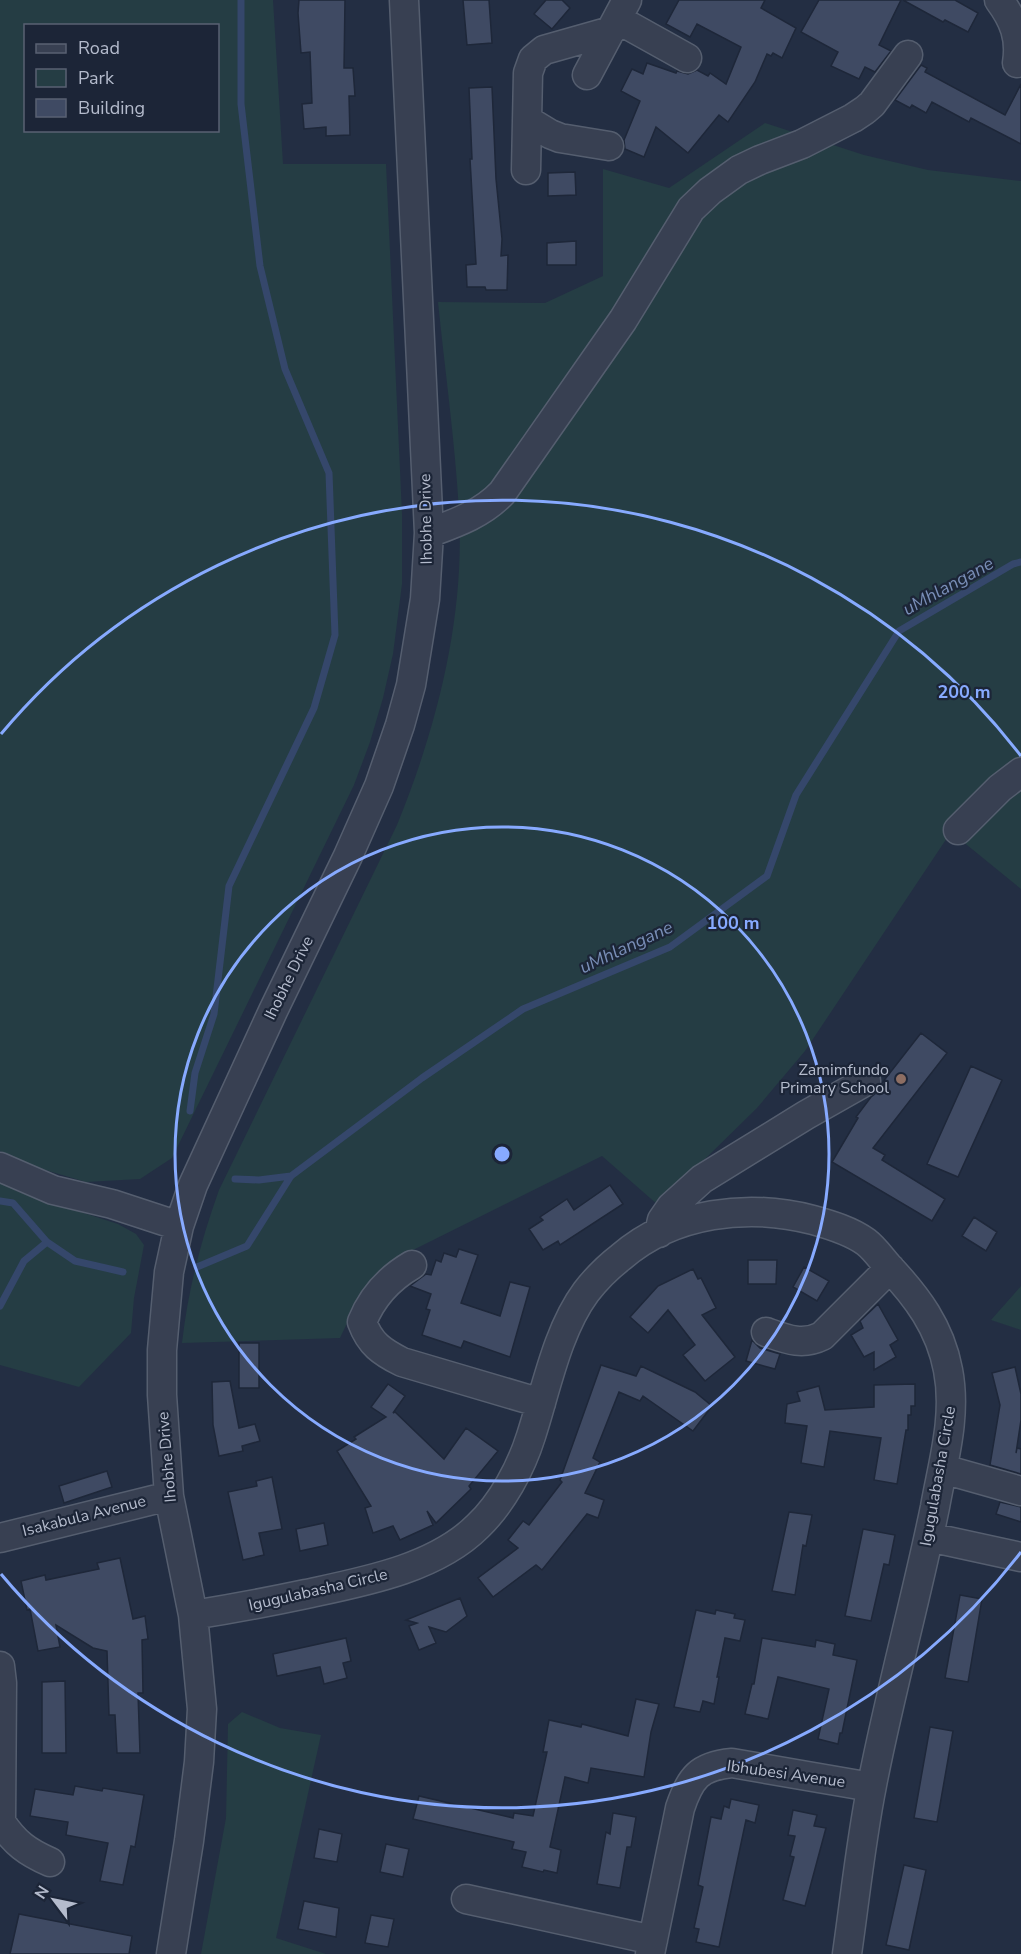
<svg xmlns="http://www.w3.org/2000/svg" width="1021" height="1954" viewBox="0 0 1021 1954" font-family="'Nunito Sans',sans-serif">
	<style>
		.green { fill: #253d44; fill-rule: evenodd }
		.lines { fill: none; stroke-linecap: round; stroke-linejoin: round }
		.stream { stroke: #35476b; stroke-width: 7 }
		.building { fill: #3f4a63; stroke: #1e2739; stroke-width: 1.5 }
		.minor-casing { stroke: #555e6f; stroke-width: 31 }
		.minor { stroke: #384052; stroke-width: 28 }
		.ring { fill: none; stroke: #87aaff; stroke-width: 3 }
		.education-dot { fill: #8d6e63; stroke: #1c2537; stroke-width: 2 }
		.labels { text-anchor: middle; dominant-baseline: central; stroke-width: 4.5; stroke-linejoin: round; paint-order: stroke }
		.street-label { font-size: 16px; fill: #b4bbcc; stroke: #1c2537 }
		.poi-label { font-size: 16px; fill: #b4bbcc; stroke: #1c2537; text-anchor: end }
		.water-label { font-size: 18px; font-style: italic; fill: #798eb7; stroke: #1c2537 }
		.centre { fill: #87aaff; stroke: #1c2537; stroke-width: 3 }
		.ring-label { font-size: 18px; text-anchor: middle; font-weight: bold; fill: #87aaff; stroke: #1c2537; stroke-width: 4.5; stroke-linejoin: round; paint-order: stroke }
	</style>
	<rect width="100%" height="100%" fill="#232e43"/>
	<path class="green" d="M 0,0 L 273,0 L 283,164 L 386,164 L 402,514 L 402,584 L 393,654 L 383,698 L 370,742 L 354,785 L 172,1158 L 140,1179 L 86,1182 L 25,1164 L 0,1151 ZM 26,26 L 218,26 L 218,130 L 26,130 Z
		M 765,123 L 864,155 L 928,170 L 1021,181 L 1021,889 L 951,832 L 805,1051 L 757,1108 L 658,1205 L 602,1156 L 399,1257 L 360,1296 L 340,1338 L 182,1343 C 188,1290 201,1240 219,1190 L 397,825 C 437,727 465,618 459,511 C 455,441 445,371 438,302 L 545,303 L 603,276 L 603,169 L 669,188 Z
		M 0,1182 L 19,1192 L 118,1224 L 136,1234 L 144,1245 L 134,1298 L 131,1333 L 79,1387 L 0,1365 Z
		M 1021,1286 L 1021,1330 L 991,1320 Z
		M 242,1712 L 280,1728 L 321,1735 L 276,1938 L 326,1954 L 201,1954 L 226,1818 L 228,1724 Z"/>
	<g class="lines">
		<path class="stream" d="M 190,1111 L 195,1073 L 214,1014 L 229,886 L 314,708 L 335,635 L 329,473 L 285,369 L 260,266 L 241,104 L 241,0
			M 235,1179 L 259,1180 L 291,1176
			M 0,1201 L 13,1203 L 47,1242 L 75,1261 L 123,1272
			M 197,1267 L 247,1246 L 291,1176 L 422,1078 L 523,1009 L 670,947 L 767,876 L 796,795 L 899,631 L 1013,564 L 1021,562
			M 0,1306 L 24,1261 L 47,1242"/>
	</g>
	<path class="building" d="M 299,0 L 345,0 L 344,68 L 353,68 L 355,96 L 349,96 L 350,135 L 326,136 L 326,127 L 304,129 L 302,104 L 312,103 L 310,52 L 301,53 L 298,13 Z
		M 463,0 L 489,0 L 492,43 L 467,45 Z
		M 546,0 L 562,0 L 570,8 L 552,29 L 534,14 Z
		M 679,0 L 765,0 L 761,8 L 796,28 L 782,58 L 773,53 L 771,56 L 767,54 L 755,82 L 728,122 L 719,115 L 688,153 L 656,127 L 644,157 L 625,149 L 624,140 L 640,101 L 621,91 L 632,69 L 643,74 L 647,63 L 676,73 L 677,71 L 688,74 L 697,70 L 708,76 L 710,73 L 726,84 L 741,47 L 697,24 L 690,37 L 666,24 Z
		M 819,0 L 901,0 L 879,45 L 891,51 L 875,72 L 865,67 L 859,79 L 831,66 L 838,52 L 801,32 Z
		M 903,0 L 955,0 L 978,13 L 968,32 L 945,20 L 943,22 Z
		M 921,65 L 927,68 L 925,72 L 1005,115 L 1021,84 L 1021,144 L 971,118 L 969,122 L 932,102 L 926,113 L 912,105 L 910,108 L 895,100 Z
		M 492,87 L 496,179 L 502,239 L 501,256 L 508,255 L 507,290 L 486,290 L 485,287 L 467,287 L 466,265 L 476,264 L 470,159 L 472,159 L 469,88 Z
		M 575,172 L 576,195 L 548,196 L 548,173 Z
		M 576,241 L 576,265 L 547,265 L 547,243 Z
		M 921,1033 L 947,1053 L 873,1148 L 885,1155 L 882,1160 L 945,1199 L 932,1221 L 832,1162 L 858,1118 L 856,1117 L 871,1097 L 880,1090 L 882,1083 Z
		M 971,1066 L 1002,1080 L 958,1177 L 927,1164 Z
		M 610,1185 L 623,1204 L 560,1245 L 558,1241 L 543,1250 L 529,1229 L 543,1220 L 540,1217 L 567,1199 L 574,1210 Z
		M 974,1217 L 997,1232 L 986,1251 L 962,1236 Z
		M 459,1249 L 478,1255 L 461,1303 L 500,1316 L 510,1282 L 530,1287 L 510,1357 L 464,1341 L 461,1348 L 422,1335 L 430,1310 L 426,1309 L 431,1294 L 410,1286 L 426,1274 L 431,1275 L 436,1260 L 441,1262 L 444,1253 L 456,1257 Z
		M 748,1260 L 777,1260 L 776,1284 L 748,1284 Z
		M 804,1267 L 829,1281 L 817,1301 L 793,1287 Z
		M 693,1269 L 698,1279 L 701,1278 L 716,1308 L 702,1315 L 735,1357 L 705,1381 L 683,1355 L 695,1345 L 668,1310 L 648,1333 L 630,1317 L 658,1286 Z
		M 878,1304 L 898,1340 L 890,1345 L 896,1357 L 874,1370 L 874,1352 L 864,1357 L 851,1335 L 863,1328 L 860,1321 Z
		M 752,1340 L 760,1348 L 780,1354 L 775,1369 L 746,1361 Z
		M 239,1343 L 259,1343 L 259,1388 L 239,1388 Z
		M 601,1365 L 636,1376 L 641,1366 L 695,1392 L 712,1406 L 693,1431 L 643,1396 L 640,1401 L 619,1392 L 593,1458 L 600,1462 L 585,1493 L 604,1500 L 598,1518 L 587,1514 L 542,1570 L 536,1565 L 493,1597 L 478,1578 L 518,1548 L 508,1540 L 523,1521 L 529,1525 L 562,1482 L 560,1480 Z
		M 1015,1367 L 1021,1394 L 1021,1420 L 1016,1453 L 1017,1448 L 1021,1449 L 1021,1474 L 990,1465 L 1000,1405 L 992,1373 Z
		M 230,1381 L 239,1428 L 255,1424 L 260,1441 L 242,1446 L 243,1451 L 219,1456 L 213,1425 L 212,1382 Z
		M 388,1384 L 405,1396 L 393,1413 L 395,1412 L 444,1459 L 466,1428 L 498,1451 L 469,1486 L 471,1489 L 436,1523 L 427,1511 L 433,1525 L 400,1540 L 393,1526 L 373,1533 L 365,1508 L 371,1506 L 337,1451 L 356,1439 L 354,1437 L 386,1417 L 371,1407 Z
		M 915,1384 L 915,1406 L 911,1406 L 911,1415 L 908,1415 L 908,1430 L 906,1430 L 897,1484 L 874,1480 L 881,1438 L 830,1431 L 824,1467 L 801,1463 L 807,1426 L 785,1423 L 787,1404 L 800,1401 L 797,1392 L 819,1386 L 825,1410 L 874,1407 L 874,1385 Z
		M 107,1471 L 112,1487 L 64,1503 L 59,1486 Z
		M 272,1477 L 282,1529 L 259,1533 L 264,1555 L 243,1560 L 228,1492 L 257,1486 L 256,1481 Z
		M 1000,1502 L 1021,1507 L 1021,1522 L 996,1514 Z
		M 789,1512 L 812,1515 L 806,1546 L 803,1545 L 795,1595 L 772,1591 Z
		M 324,1523 L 328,1545 L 300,1551 L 296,1529 Z
		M 863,1529 L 895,1535 L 889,1565 L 884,1564 L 871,1621 L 845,1616 Z
		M 120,1558 L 133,1619 L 145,1616 L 148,1639 L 142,1640 L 143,1693 L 138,1693 L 140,1753 L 117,1753 L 115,1715 L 109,1715 L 107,1651 L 93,1648 L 56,1625 L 60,1647 L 38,1651 L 30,1609 L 27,1610 L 21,1581 L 45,1575 L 46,1580 L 99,1569 L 97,1563 Z
		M 960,1595 L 982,1599 L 968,1682 L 945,1678 Z
		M 460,1598 L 467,1616 L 446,1632 L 429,1627 L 436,1643 L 419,1650 L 409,1626 L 417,1623 L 406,1620 Z
		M 696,1610 L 715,1614 L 716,1610 L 735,1614 L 734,1618 L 745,1620 L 740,1641 L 725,1638 L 717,1677 L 719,1677 L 714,1704 L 703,1701 L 700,1712 L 674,1707 Z
		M 346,1638 L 351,1661 L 343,1663 L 347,1678 L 324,1684 L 320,1667 L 277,1676 L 273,1654 Z
		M 762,1638 L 815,1647 L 816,1640 L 835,1644 L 833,1655 L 857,1660 L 842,1733 L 840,1733 L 838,1744 L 818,1739 L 829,1689 L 778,1677 L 768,1719 L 745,1714 L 752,1684 L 754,1684 Z
		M 65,1681 L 66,1753 L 42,1753 L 42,1682 Z
		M 636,1699 L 659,1704 L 651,1732 L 644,1777 L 591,1768 L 588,1783 L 565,1777 L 550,1847 L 561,1850 L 557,1873 L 544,1870 L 543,1872 L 522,1867 L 526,1852 L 512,1849 L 514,1842 L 413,1819 L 419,1796 L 513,1818 L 514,1813 L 533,1816 L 547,1752 L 543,1752 L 549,1720 L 581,1727 L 582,1724 L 628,1736 Z
		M 930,1727 L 953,1731 L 937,1822 L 914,1818 Z
		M 75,1786 L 102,1791 L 103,1788 L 144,1795 L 135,1847 L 131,1846 L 123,1885 L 100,1881 L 108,1843 L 66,1835 L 68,1822 L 30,1816 L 35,1789 L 73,1795 Z
		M 731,1799 L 759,1805 L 755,1823 L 746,1820 L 719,1947 L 696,1942 L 699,1929 L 694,1928 L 703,1887 L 698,1885 L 711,1817 L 721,1819 L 724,1806 L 729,1808 Z
		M 793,1810 L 817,1815 L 814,1826 L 826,1828 L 805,1906 L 783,1900 L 794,1857 L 790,1856 L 795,1836 L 788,1835 Z
		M 613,1813 L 636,1817 L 631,1847 L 627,1847 L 620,1888 L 597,1884 L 606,1832 L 610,1834 Z
		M 319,1829 L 342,1834 L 337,1862 L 314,1858 Z
		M 386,1844 L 409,1849 L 403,1877 L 380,1872 Z
		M 904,1865 L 926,1870 L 909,1950 L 886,1945 Z
		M 304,1901 L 339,1908 L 336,1937 L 298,1929 Z
		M 19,1914 L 132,1936 L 129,1954 L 10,1954 Z
		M 371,1915 L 394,1919 L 388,1947 L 365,1943 Z"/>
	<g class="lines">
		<defs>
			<path id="minor" d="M 999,0 C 1014,20 1021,38 1017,63
				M 617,19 L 687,58
				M 587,75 L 627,0
				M 527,120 L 550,134 L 560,138 L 609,146
				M 526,170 L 528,73 L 533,59 L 544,50 L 611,31
				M 429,533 C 456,523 482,514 502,493 L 623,320 L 691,209 L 710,191 L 739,170 L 760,160 L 802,144 L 853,118 L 865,110 L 872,104 L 908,55
				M 958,830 L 1000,788 L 1021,772
				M 0,1167 L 53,1190 L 112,1204 L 179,1226
				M 659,1233 L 662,1220 L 671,1207 L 702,1179 L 806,1115 L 866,1081
				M 412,1265 C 388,1279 372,1297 362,1322 C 370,1344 382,1352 402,1362 L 541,1403
				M 766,1332 C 786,1339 802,1346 822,1336 L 890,1268
				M 943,1469 L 1021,1491
				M 929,1537 L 1021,1557
				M 0,1538 L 169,1496
				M 193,1615 C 231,1609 268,1602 306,1594 C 362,1582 435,1569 478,1526 C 502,1503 521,1468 531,1436 C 546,1390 557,1331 586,1292 C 596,1279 608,1267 621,1257 C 673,1212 748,1203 813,1220 C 831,1225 851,1231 866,1242 C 874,1248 881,1258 888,1266 C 917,1297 940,1327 948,1370 C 957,1416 943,1462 935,1507 C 916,1600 890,1692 872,1785 C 861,1840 855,1898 847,1954
				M 0,1666 L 2,1683 L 1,1822 C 15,1843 27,1852 50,1862
				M 466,1899 L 653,1940
				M 171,1954 L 189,1841 L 199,1762 L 202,1709 L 193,1615 L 169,1496 L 162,1395 L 162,1350 L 169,1272 L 179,1226 L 193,1185 L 273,1011 L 348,856 L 379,786 L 400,725 L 411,685 L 425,599 L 429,533 L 404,0
				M 650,1954 L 680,1808 C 690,1778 699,1766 732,1763 L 871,1787"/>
		</defs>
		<use href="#minor" class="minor-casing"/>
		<use href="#minor" class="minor"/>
	</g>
	<g class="ring">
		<circle cx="502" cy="1154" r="327"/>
		<path d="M1021 1552A654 654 0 0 1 1 1574M1 734A654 654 0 0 1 1021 756"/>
	</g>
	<circle class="education-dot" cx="901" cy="1079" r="6"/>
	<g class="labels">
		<g class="street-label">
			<text transform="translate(426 519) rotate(-91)">Ihobhe Drive</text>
			<text transform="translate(289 978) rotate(-64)">Ihobhe Drive</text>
			<text transform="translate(167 1457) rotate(-95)">Ihobhe Drive</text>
			<text transform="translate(938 1476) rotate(-80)">Igugulabasha Circle</text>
			<text transform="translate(84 1516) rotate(-14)">Isakabula Avenue</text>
			<text transform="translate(318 1590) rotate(-13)">Igugulabasha Circle</text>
			<text transform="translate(786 1774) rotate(8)">Ibhubesi Avenue</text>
		</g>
		<g class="poi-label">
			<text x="889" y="1070">Zamimfundo<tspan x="889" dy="18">Primary School</tspan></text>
		</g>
		<g class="water-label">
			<text transform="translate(948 586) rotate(-29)">uMhlangane</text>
			<text transform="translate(626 947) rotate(-25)">uMhlangane</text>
		</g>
	</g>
	<circle cx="502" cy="1154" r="9" class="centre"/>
	<g class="ring-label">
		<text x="964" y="698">200 m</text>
		<text x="733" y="929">100 m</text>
	</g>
	<rect x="24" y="24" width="195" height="108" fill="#1c2537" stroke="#596173" stroke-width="1.5"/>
	<rect x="36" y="44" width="30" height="9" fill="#384052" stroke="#596173" stroke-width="1.5"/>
	<text x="78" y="54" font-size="18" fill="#b4bbcc">Road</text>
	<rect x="36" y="69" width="30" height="18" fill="#253d44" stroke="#596173" stroke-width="1.5"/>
	<text x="78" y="84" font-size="18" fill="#b4bbcc">Park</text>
	<rect x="36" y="99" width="30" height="18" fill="#3f4a63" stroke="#596173" stroke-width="1.5"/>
	<text x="78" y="114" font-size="18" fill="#b4bbcc">Building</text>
	<g transform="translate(54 1900) rotate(302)" stroke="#1c2537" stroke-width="4.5" paint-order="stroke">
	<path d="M0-4.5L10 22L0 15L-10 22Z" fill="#b4bbcc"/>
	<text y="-9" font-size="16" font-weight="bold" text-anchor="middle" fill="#b4bbcc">N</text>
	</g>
</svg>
